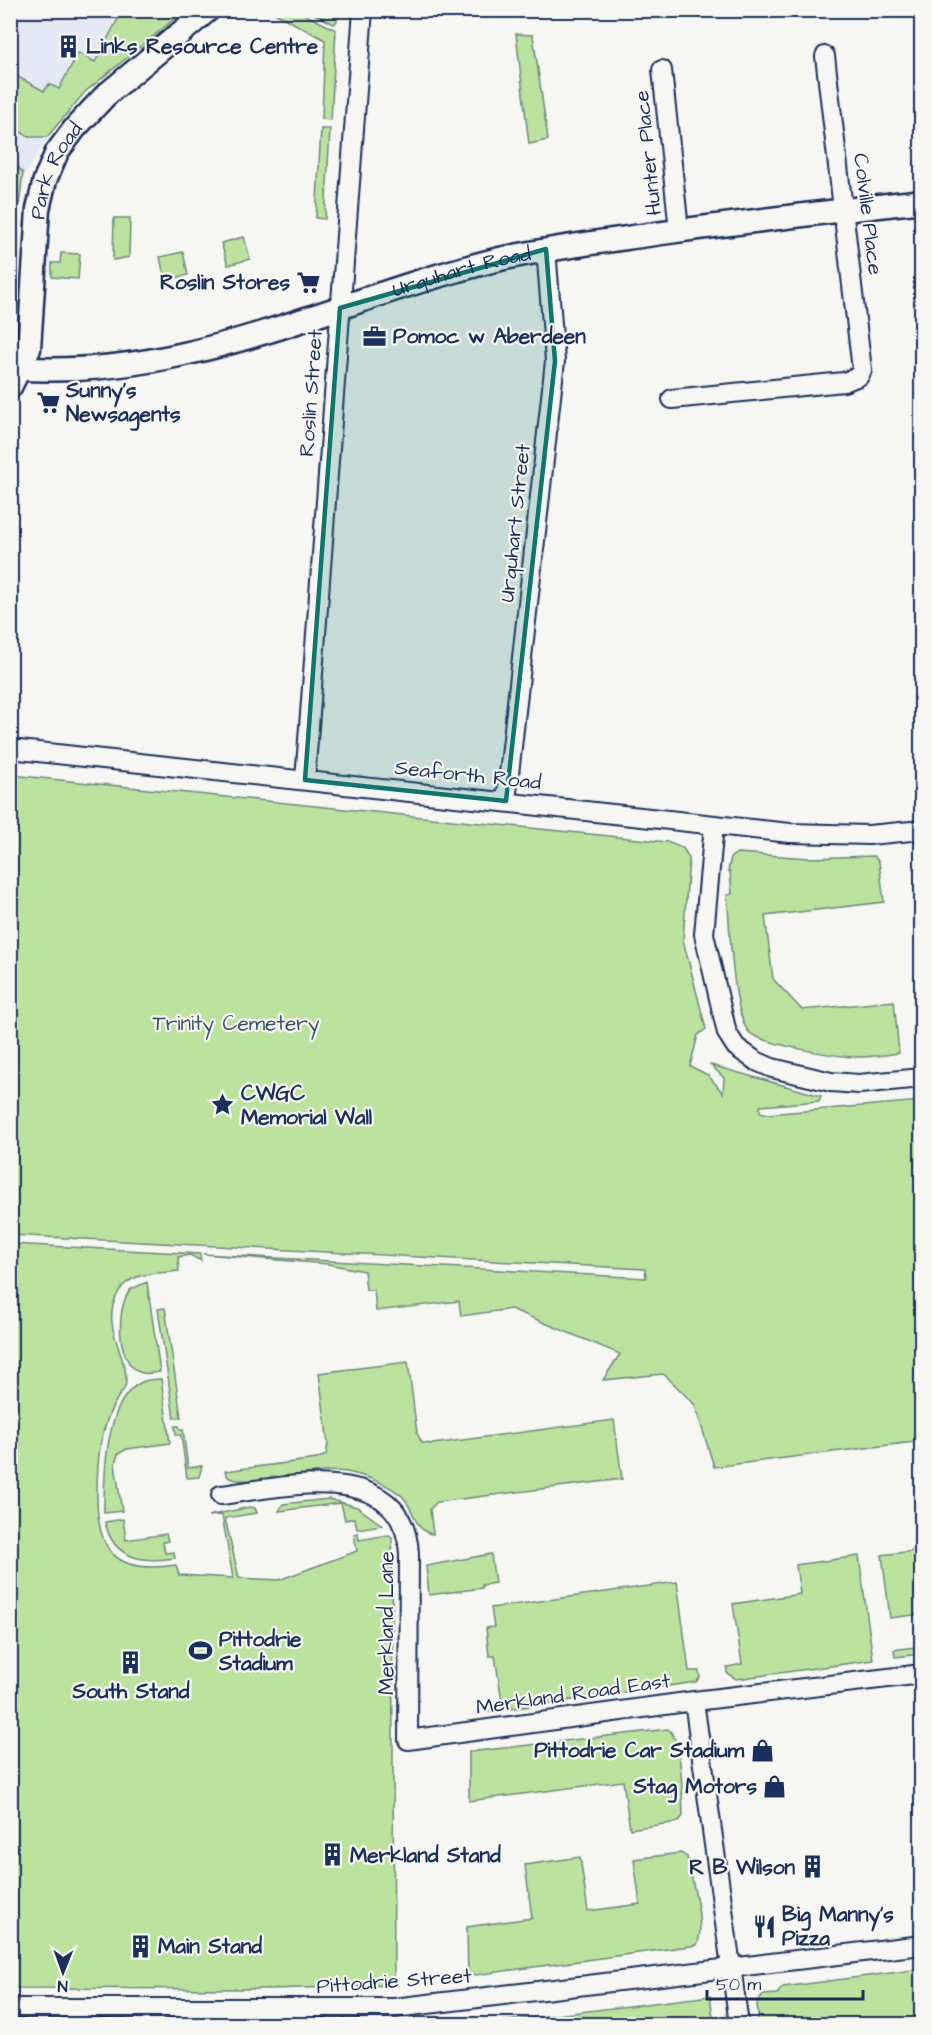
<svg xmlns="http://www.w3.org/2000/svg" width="932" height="2035" viewBox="0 0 932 2035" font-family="'Architects Daughter',sans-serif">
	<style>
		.built { fill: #e5e9f5 }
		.green { fill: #bce39e; stroke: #6c897e; stroke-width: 1.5 }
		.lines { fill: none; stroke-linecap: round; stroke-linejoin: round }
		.minor-casing { stroke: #1b2f5e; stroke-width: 22 }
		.tertiary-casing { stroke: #1b2f5e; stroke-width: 27 }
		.minor { stroke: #f6f6f2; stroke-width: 18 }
		.tertiary { stroke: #f6f6f2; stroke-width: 22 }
		.marked { fill: #0f766e; fill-opacity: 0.2; stroke: #0f766e; stroke-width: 4.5; stroke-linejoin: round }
		.labels { text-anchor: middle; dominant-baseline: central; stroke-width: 4.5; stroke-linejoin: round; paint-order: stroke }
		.poi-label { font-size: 21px; font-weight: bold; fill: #1b2f5e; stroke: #f6f6f2; text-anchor: start }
		.street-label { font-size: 21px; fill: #1b2f5e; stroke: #f6f6f2 }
		.park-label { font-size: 21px; fill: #3b536b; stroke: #f6f6f2 }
	</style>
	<rect width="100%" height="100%" fill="#f6f6f2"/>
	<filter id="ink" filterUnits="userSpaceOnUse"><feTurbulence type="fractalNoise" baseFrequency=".0167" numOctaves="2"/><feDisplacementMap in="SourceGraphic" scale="12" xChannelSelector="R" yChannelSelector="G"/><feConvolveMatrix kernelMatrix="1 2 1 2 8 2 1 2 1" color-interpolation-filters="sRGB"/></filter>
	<g filter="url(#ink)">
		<path class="built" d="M 11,11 L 184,11 L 85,92 L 50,134 L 23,178 L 14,246 L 11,335 Z"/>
		<path class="green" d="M 112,11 L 184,11 L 85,92 L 47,137 L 30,137 L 11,127 L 11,73 L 44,91 L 49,84 L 59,89 L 78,53 L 95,62 L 120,15 Z
			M 271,11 L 298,11 L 336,30 L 331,120 L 322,119 L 325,40 Z
			M 308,11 L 338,11 L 337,21 L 334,24 Z
			M 516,34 L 533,35 L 548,140 L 529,144 Z
			M 321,129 L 330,129 L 325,219 L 316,218 Z
			M 11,158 L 23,173 L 14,246 L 11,338 Z
			M 114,218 L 130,218 L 129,257 L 113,260 Z
			M 244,237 L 250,259 L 228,265 L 221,243 Z
			M 183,252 L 188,275 L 165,280 L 160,257 Z
			M 61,253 L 80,254 L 78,279 L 52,277 L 52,263 L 60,263 Z
			M 11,775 L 667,842 L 683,848 L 689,858 L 683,940 L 706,1029 L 698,1035 L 690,1066 L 708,1075 L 723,1093 L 724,1078 L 711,1065 L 821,1096 L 819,1101 L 760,1106 L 760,1112 L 768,1114 L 921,1101 L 921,1441 L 714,1467 L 695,1405 L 667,1377 L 663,1374 L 603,1380 L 620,1354 L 511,1309 L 461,1316 L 459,1301 L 376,1311 L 374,1290 L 366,1290 L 364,1271 L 328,1264 L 203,1254 L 646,1278 L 645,1269 L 11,1235 Z
			M 737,853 L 809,858 L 874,856 L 879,862 L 884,902 L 765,916 L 773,979 L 802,1010 L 894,1001 L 899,1053 C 886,1055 872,1057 858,1057 C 839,1057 758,1044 748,1031 C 732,1009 730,924 727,895 L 732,894 L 730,871 L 728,871 L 731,857 Z
			M 10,1244 L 200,1254 L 201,1261 L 190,1255 L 178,1257 L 179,1271 C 157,1274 130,1271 118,1293 C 98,1328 132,1359 125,1387 C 123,1392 119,1395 117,1399 C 111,1408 106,1422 103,1433 C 98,1452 97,1472 97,1492 C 96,1551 115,1575 176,1565 L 179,1575 L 233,1578 L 222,1515 L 208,1516 L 250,1507 L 255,1508 L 257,1513 L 225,1518 L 239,1578 L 279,1580 L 357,1551 L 354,1534 L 358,1533 L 359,1540 L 389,1535 L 392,1538 L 394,1985 L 269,1989 L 11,1988 Z
			M 147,1282 L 160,1372 C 152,1373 144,1375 137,1371 C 116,1357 116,1306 131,1289 Z
			M 165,1308 L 181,1417 L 174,1418 L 158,1309 Z
			M 408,1362 L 417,1433 L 422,1443 L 433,1444 L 614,1420 L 622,1479 L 437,1502 L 430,1509 L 433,1534 C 414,1532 414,1507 402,1496 C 387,1483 366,1476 347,1472 C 321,1467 241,1488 228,1477 L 225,1471 L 317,1459 L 326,1455 L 328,1444 L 319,1373 Z
			M 161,1379 L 170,1443 L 127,1449 L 118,1454 L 115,1464 L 122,1511 L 104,1513 C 104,1479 104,1399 142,1382 C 148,1379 155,1380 161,1379 Z
			M 175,1426 L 179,1426 L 180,1430 L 183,1430 L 188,1468 L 202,1466 L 199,1477 L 187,1478 L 181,1435 L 176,1435 Z
			M 329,1499 L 357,1507 L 382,1525 L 357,1529 L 355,1518 L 345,1520 L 341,1503 L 279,1511 L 283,1504 Z
			M 123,1519 L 126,1540 L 166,1534 L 168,1541 L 163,1542 L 165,1553 L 174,1552 L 175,1558 C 142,1563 113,1559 105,1522 Z
			M 921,1550 L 921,1614 L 890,1618 L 882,1555 Z
			M 491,1554 L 495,1583 L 482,1585 L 482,1588 L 429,1595 L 426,1566 Z
			M 859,1556 L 873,1660 L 736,1679 L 727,1673 L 727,1667 L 742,1664 L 733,1604 L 800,1594 L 796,1565 Z
			M 677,1582 L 689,1671 L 699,1671 L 700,1677 L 696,1682 L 488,1712 L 484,1709 L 484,1704 L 502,1701 L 495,1656 L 489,1656 L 486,1628 L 494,1627 L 491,1608 Z
			M 921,1646 L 921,1654 L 895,1657 L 894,1650 Z
			M 668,1729 C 683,1741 682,1797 683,1816 L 678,1822 L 630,1829 L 623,1781 L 469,1801 L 469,1752 Z
			M 681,1853 L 687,1857 C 691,1877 706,1927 697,1945 L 468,1976 L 467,1927 L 532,1918 L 525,1865 L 580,1857 L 588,1911 L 640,1904 L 634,1859 Z
			M 921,1969 L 921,2024 L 759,2024 L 757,2004 L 763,1995 L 777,1994 L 783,1987 Z
			M 710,1996 L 714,2024 L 658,2024 L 657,2020 L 623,2024 L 482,2024 Z"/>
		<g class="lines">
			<defs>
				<path id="minor" d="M 662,70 L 679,230
					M 672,399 L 844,382 L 859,376 L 862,370 L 825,56
					M 10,749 L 790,833 L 869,835 L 922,830
					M 305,780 L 363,10
					M 506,801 L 555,361 L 546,249
					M 714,825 L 704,934 L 727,1033 L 736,1047 L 756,1061 L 772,1068 L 831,1082 L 859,1084 L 922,1078
					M 221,1495 C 283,1487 403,1457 409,1553 L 408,1740 L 694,1701 L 922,1674
					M 694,1701 L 739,2024
					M 10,2008 L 394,2008 L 922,1945"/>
				<g id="tertiary">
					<path id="s1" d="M 10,368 C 191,382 332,299 500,259 C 549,248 598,242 648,235 C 739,222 830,212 922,201"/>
					<path id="s2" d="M 10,387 L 29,349 L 38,209 L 45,180 L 57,152 L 75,128 L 106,95 L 208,10"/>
				</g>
			</defs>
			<use href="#minor" class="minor-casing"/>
			<use href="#tertiary" class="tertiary-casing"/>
			<use href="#minor" class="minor"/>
			<use href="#tertiary" class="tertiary"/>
		</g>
	</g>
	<path class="marked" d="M 546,249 L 555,361 L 506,801 L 305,780 L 340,308 Z"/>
	<defs>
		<symbol id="building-bare" viewBox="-9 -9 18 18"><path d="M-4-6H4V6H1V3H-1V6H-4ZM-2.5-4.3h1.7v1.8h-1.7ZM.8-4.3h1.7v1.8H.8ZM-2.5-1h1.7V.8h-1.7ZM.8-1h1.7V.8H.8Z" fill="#1b2f5e" stroke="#f6f6f2" stroke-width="2.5" paint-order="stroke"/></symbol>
		<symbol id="supermarket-bare" viewBox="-9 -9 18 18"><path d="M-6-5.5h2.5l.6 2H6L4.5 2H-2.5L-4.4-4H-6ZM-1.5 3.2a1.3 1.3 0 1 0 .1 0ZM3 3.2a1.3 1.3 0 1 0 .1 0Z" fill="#1b2f5e" stroke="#f6f6f2" stroke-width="2.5" paint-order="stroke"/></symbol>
		<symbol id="office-bare" viewBox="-9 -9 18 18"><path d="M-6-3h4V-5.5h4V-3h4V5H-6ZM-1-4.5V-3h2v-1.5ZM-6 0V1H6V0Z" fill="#1b2f5e" stroke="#f6f6f2" stroke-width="2.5" paint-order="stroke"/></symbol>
		<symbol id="sight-bare" viewBox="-9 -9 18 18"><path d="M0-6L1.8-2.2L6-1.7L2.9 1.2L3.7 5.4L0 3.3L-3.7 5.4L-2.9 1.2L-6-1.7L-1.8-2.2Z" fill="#1b2f5e" stroke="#f6f6f2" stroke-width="2.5" paint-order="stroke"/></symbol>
		<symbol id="stadium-bare" viewBox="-9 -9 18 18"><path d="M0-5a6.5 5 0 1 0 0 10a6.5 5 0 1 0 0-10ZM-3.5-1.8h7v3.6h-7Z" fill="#1b2f5e" stroke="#f6f6f2" stroke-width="2.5" paint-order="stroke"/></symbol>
		<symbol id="shop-bare" viewBox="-9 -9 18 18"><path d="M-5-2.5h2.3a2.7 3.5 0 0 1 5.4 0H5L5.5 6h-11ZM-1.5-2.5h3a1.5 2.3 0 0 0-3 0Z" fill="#1b2f5e" stroke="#f6f6f2" stroke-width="2.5" paint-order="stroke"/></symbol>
		<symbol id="restaurant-bare" viewBox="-9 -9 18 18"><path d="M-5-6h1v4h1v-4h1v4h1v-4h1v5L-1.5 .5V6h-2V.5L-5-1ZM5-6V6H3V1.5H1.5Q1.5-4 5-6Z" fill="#1b2f5e" stroke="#f6f6f2" stroke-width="2.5" paint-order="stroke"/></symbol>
	</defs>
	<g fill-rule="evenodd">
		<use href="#building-bare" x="52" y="30" width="33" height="33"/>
		<use href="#supermarket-bare" x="292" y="266" width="33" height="33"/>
		<use href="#office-bare" x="358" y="320" width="33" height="33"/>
		<use href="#supermarket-bare" x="32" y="386" width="33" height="33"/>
		<use href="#sight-bare" x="206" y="1088" width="33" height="33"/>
		<use href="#stadium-bare" x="184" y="1634" width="33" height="33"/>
		<use href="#building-bare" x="114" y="1646" width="33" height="33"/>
		<use href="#shop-bare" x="746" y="1734" width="33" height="33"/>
		<use href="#shop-bare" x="758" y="1770" width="33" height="33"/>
		<use href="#building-bare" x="316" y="1838" width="33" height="33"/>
		<use href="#building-bare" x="796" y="1850" width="33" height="33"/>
		<use href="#restaurant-bare" x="748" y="1910" width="33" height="33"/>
		<use href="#building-bare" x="124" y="1930" width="33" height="33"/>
	</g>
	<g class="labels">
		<g class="poi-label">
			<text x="86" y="46">Links Resource Centre</text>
			<text x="290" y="282" text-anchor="end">Roslin Stores</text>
			<text x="393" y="336">Pomoc w Aberdeen</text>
			<text x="66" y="390">Sunny's<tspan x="66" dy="24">Newsagents</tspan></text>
			<text x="241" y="1093">CWGC<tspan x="241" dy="24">Memorial Wall</tspan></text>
			<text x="219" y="1639">Pittodrie<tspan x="219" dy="24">Stadium</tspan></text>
			<text x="131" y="1691" text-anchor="middle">South Stand</text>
			<text x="744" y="1750" text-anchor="end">Pittodrie Car Stadium</text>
			<text x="757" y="1786" text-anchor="end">Stag Motors</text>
			<text x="350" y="1855">Merkland Stand</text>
			<text x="795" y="1867" text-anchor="end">R B Wilson</text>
			<text x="782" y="1914">Big Manny's<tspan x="782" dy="24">Pizza</tspan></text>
			<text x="158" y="1946">Main Stand</text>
		</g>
		<g class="street-label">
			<text transform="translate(648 153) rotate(-96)">Hunter Place</text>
			<text stroke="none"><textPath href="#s2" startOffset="225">Park Road</textPath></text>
			<text transform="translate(868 214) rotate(83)">Colville Place</text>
			<text stroke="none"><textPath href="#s1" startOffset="465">Urquhart Road</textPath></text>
			<text transform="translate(311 393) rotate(-86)">Roslin Street</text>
			<text transform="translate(515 523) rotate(-84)">Urquhart Street</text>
			<text transform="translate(468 775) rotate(6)">Seaforth Road</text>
			<text transform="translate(386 1623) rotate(-90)">Merkland Lane</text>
			<text transform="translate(573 1694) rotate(-8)">Merkland Road East</text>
			<text transform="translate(394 1981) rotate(-4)">Pittodrie Street</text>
		</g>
		<g class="park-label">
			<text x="236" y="1023">Trinity Cemetery</text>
		</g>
	</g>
	<rect width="932" height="2035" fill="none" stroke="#f6f6f2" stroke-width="36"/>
	<rect x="18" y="18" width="896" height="1999" fill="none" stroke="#1b2f5e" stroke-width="2" filter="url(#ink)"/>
	<g transform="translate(63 1972) rotate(181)" stroke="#f6f6f2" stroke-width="4.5" paint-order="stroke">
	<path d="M0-4.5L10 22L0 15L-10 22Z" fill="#1b2f5e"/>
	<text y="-9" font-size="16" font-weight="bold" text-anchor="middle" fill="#1b2f5e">N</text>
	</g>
	<path d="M707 1990v9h156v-9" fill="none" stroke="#1b2f5e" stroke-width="3"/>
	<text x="716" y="1990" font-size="18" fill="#1b2f5e" stroke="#f6f6f2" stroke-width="4.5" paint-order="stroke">50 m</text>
</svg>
